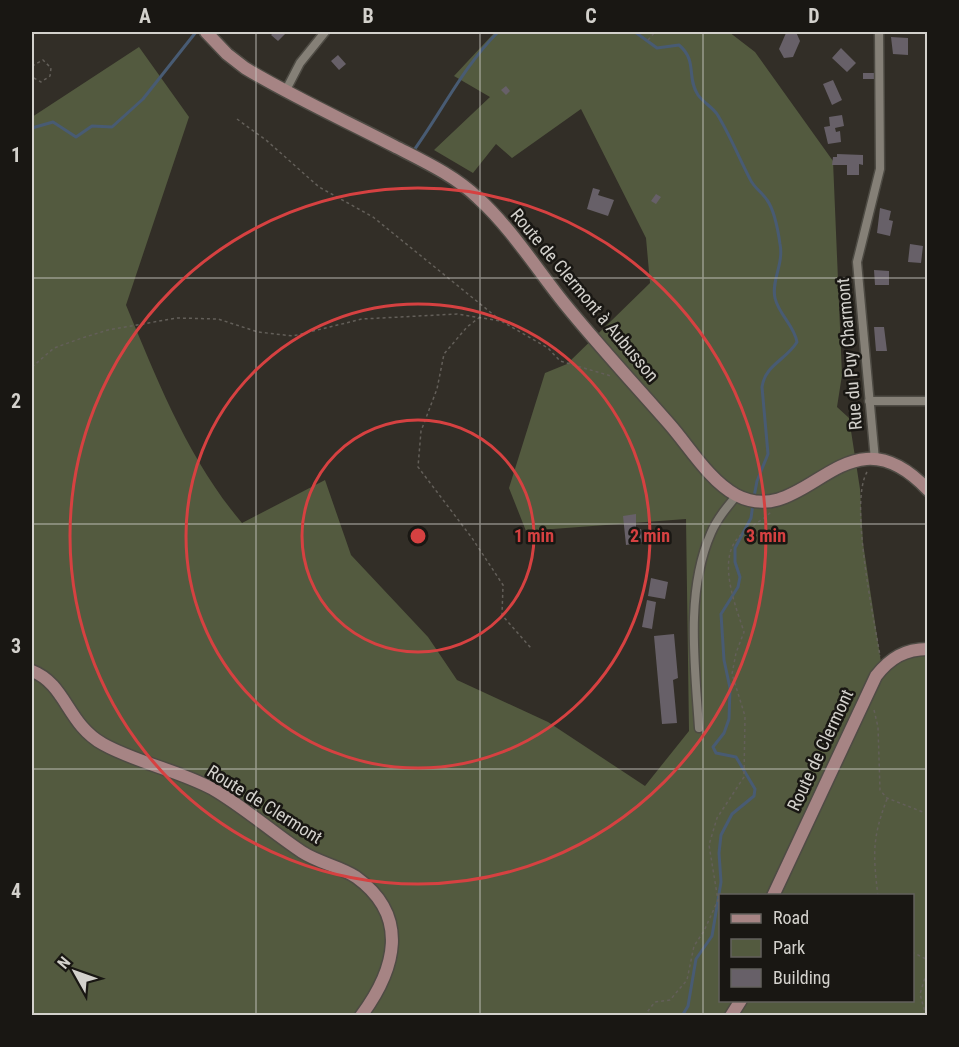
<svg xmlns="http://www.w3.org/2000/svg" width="959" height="1047" viewBox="0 0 959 1047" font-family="'Roboto Condensed',sans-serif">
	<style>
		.green { fill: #535a3f; fill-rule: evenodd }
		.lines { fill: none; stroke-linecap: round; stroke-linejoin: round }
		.stream { stroke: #485b73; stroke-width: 3 }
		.building { fill: #676068 }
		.street-casing { stroke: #4e4b44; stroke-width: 11 }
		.secondary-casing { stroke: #4e4b44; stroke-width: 15 }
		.path { stroke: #635f59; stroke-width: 1.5; stroke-dasharray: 3 3; stroke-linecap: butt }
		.street { stroke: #858077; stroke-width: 8 }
		.secondary { stroke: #a68484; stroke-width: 12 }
		.grid { fill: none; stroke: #d3d1cc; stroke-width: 1.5; stroke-opacity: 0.55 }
		.ring { fill: none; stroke: #d64141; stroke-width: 3 }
		.labels { text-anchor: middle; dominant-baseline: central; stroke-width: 5; stroke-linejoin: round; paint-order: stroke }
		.street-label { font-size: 18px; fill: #d3d1cc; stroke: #191713 }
		.centre { fill: #d64141; stroke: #191713; stroke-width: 3 }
		.ring-label { font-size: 18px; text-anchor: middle; font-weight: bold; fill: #d64141; stroke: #191713; stroke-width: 5; stroke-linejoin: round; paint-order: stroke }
		.neatline { fill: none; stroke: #d3d1cc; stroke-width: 2 }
		.grid-label { font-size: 20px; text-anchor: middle; font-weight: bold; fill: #d3d1cc }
	</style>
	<rect width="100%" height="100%" fill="#322e27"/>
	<path class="green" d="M 495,32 L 729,32 L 755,52 L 833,161 L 842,375 L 837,407 L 849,418 L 860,489 L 863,543 L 882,669 L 927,648 L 927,1015 L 32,1016 L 32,117 L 139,47 L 189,117 L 126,305 C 158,382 188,459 242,523 L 325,480 L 351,555 L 428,637 L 457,680 L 548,722 L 645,786 L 689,731 L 686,519 L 526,531 L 509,488 L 545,373 L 567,364 L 650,283 L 646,238 L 581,109 L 512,158 L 496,144 L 473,173 L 434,150 L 490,97 L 454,76 ZM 720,896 L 912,896 L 912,1000 L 720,1000 Z"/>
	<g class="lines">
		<path class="stream" d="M 635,32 L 657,48 L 679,45 C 698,61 686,77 698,95 C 703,102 712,107 717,114 C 730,135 739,158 750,179 C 754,188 762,192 767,200 C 775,211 778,230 780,244 C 784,264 771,281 775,298 C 779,315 794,325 797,342 C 786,360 765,365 762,387 L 768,454 L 757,481 L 754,497
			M 32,128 L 53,122 L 76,137 L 92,126 L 112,127 L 143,99 L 196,32
			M 412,153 C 441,113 463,67 498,32
			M 682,1016 L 688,1006 L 696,959 L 712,936 L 721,882 L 719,853 L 721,835 L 732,814 L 754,796 L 755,789 L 736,757 L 716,753 L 713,747 L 724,733 L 729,719 L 730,688 L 724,660 L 721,614 L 738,587 L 740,577 L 735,562 L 735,548 L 751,518 L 753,504"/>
	</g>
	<path class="building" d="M 274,32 L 287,32 L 278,41 L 271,35 Z
		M 790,32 L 796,32 L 800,41 L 793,57 L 784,58 L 779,49 L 786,33 Z
		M 891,37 L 908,38 L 908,55 L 893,54 Z
		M 841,48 L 856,63 L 847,72 L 832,58 Z
		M 338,55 L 346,64 L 339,70 L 331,61 Z
		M 863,73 L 874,73 L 875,79 L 863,79 Z
		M 833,80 L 842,100 L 832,105 L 823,84 Z
		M 506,86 L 510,91 L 506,95 L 501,90 Z
		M 842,115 L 844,126 L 835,128 L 836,132 L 840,131 L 841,142 L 828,144 L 824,127 L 830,126 L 829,117 Z
		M 837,154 L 863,155 L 863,165 L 859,164 L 859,175 L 847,175 L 847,165 L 832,165 L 833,157 L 837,157 Z
		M 593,188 L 600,190 L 598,195 L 614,200 L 608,216 L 587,209 Z
		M 656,194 L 661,197 L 656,204 L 651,201 Z
		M 880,208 L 891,211 L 889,220 L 893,221 L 890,236 L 877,233 Z
		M 910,244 L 923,246 L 921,263 L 908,262 Z
		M 874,270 L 889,271 L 889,285 L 875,285 Z
		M 874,327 L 884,327 L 887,351 L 876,351 Z
		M 636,514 L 636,530 L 641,529 L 643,542 L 626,545 L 623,516 Z
		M 651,578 L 668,582 L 665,599 L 648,596 Z
		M 647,600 L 656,602 L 652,629 L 642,627 Z
		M 674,634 L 678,678 L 673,680 L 677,723 L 662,724 L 654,636 Z"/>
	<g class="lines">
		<defs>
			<path id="street" d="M 286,90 L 300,63 L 325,32
				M 869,401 L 928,401
				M 875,460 L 857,262 L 880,169 L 879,32
				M 699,728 C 695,666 685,592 711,533 C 717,519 727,507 737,495"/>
			<path id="secondary" d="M 206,32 L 227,54 L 245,68 C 293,97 344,120 394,146 C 423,161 454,175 478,198 C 511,228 536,268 564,303 C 598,345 635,385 671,426 C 690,448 710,481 736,495 C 807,532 845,402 928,490
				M 32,671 C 66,684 67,724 103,744 C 137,763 178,770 213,789 C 244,807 272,832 302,852 C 319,863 339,866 356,877 C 410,916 396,969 361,1016
				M 773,896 L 876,676 C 890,658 905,649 928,649
				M 731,1016 L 741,1000"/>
		</defs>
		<use href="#street" class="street-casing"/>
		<use href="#secondary" class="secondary-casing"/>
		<path class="path" d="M 648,40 L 655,32
			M 32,66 L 43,60 L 51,68 L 50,76 L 41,82 L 32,77
			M 237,119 L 266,140 L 319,187 L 373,217 L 500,320
			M 480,317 L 467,327 L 444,354 L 437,389 L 421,431 L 418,467 L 472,538 L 503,585 L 502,615 L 531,648
			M 32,367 L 54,348 L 82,338 L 108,330 L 177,318 L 218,319 L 258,332 L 293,336 L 362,319 L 457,314 L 501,321 L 548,348 L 560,361 L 611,376
			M 867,472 C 849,503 874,618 880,656
			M 874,710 L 878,727 L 880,790 L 887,798 L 928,814
			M 878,896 C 873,855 872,838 887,799
			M 912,952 L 928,960
			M 644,1016 L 655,1002 L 670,1000 L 687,980 L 694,946 L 704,931 L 718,900 L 709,845 L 717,818 L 744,777 L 745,716 L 732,674 L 736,653 L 744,632 C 736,607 717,561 738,538 C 746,528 761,522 771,512
			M 926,1016 L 920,994 L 928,968"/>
		<use href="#street" class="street"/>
		<use href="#secondary" class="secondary"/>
	</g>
	<path class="grid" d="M 256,32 L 256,1016M 480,32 L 480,1016M 703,32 L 703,1016M 32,278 L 928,278M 32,524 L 928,524M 32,769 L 928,769"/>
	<g class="ring">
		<circle cx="418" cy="536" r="116"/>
		<circle cx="418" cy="536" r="232"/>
		<circle cx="418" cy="536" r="348"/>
	</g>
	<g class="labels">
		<g class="street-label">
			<text transform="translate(585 295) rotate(50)">Route de Clermont à Aubusson</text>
			<text transform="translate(849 354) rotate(-95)">Rue du Puy Charmont</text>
			<text transform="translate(820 750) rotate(-65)">Route de Clermont</text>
			<text transform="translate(265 804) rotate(32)">Route de Clermont</text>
		</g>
	</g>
	<circle cx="418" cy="536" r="9" class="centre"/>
	<g class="ring-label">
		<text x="534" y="542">1 min</text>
		<text x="650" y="542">2 min</text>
		<text x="766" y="542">3 min</text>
	</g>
	<rect width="959" height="1047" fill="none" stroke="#191713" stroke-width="66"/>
	<rect x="719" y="894" width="195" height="108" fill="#191713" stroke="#63615d" stroke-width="1.5"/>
	<rect x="731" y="914" width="30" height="9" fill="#a68484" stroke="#63615d" stroke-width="1.5"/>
	<text x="773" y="924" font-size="18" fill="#d3d1cc">Road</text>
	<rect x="731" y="939" width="30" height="18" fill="#535a3f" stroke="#63615d" stroke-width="1.5"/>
	<text x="773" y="954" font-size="18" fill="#d3d1cc">Park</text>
	<rect x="731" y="969" width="30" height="18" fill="#676068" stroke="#63615d" stroke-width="1.5"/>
	<text x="773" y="984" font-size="18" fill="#d3d1cc">Building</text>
	<g transform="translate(75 972) rotate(310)" stroke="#191713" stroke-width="4.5" paint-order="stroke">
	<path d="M0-4.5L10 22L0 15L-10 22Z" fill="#d3d1cc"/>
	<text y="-9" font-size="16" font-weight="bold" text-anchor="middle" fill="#d3d1cc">N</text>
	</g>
	<rect x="33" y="33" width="893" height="981" class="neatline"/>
	<g class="grid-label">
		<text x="145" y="23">A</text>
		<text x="368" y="23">B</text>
		<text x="591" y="23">C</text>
		<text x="814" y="23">D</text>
		<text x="16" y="162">1</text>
		<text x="16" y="408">2</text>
		<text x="16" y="653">3</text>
		<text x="16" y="898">4</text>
	</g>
</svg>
